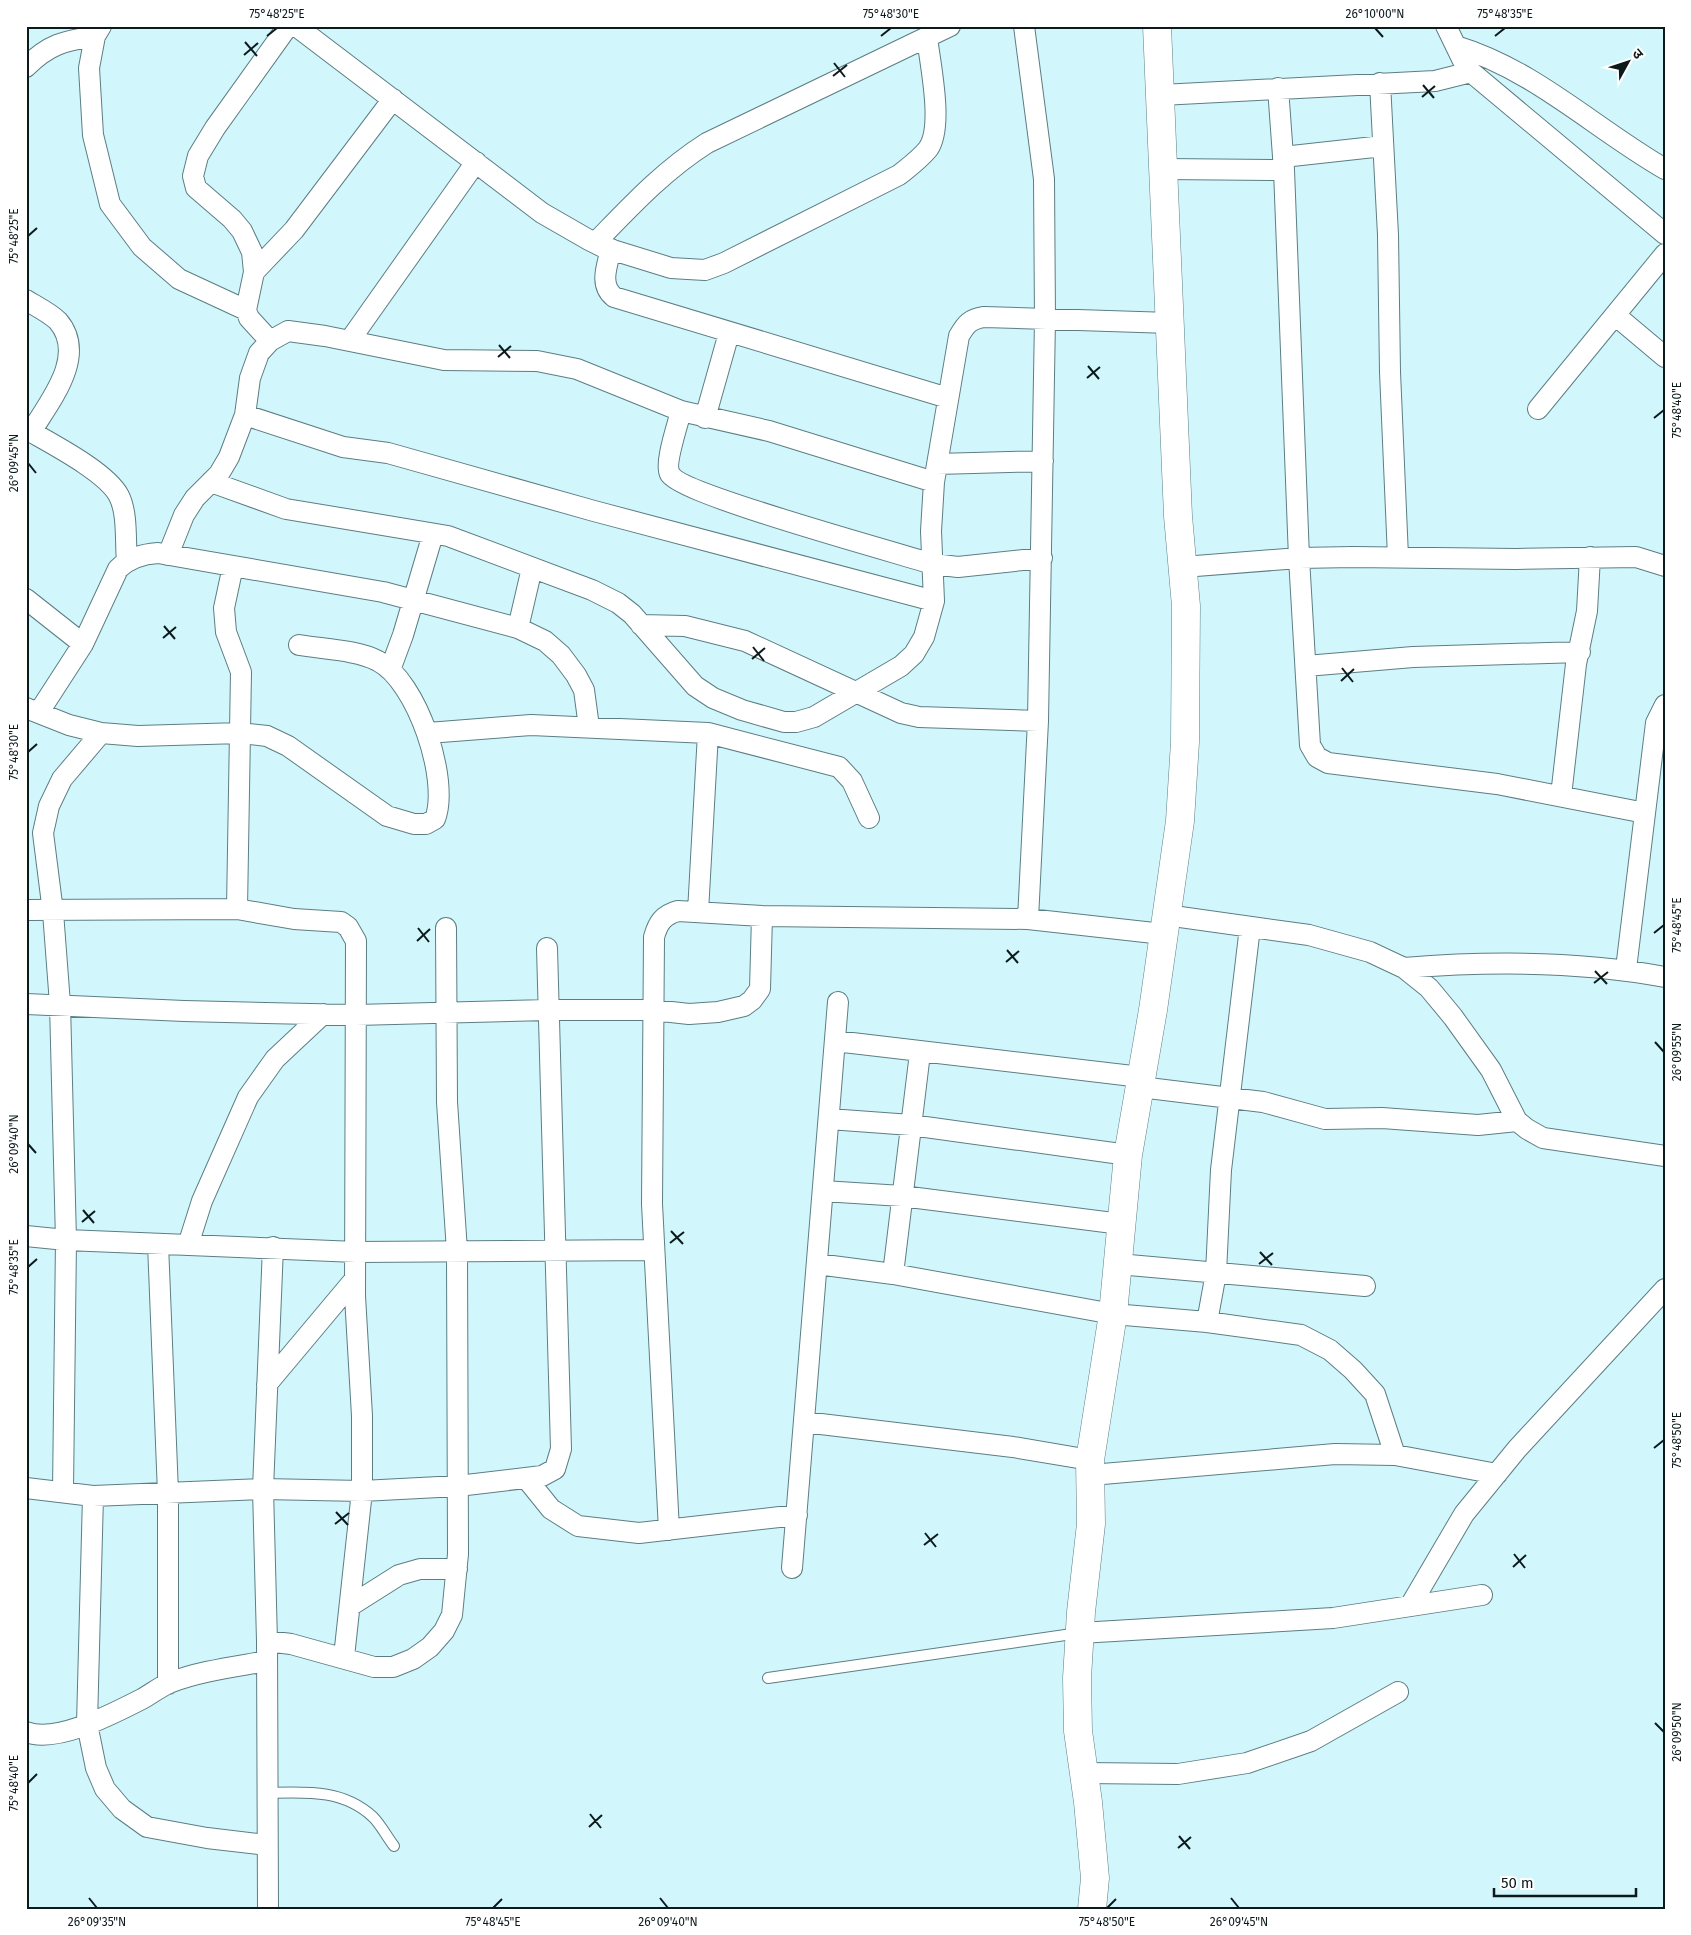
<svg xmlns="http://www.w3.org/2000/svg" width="1691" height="1935" viewBox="0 0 1691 1935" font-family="'Fira Sans','Noto Sans Devanagari',sans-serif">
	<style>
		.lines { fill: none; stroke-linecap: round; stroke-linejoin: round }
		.lane-casing { stroke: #5c7e83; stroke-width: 12 }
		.street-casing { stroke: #5c7e83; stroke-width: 22 }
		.secondary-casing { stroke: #5c7e83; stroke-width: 29 }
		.lane { stroke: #fff; stroke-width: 10 }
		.street { stroke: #fff; stroke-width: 20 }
		.secondary { stroke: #fff; stroke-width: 28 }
		.ticks { fill: none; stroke: #0c1a1c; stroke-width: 2 }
		.neatline { fill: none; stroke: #0c1a1c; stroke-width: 2 }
		.ticks-label { font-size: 12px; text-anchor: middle; fill: #0c1a1c }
	</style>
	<rect width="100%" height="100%" fill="#d1f7fc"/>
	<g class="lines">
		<defs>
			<path id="lane" d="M 768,1678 L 1079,1633
				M 267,1793 C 306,1792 343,1789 373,1817 C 381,1825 387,1837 394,1846"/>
			<path id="street" d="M 101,26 L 95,36 L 89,68 L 93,135 L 110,204 L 142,247 L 179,279 L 246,310
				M 296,26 L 542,213 L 589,240 L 603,247 L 671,268 L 705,270 L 724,263 L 899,175 C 909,167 920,159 928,149 C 944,127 930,64 927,37
				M 1024,26 L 1044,179 L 1045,319 L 1038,721 L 1028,919
				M 1446,26 L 1463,61 L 1471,72 L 1665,234
				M 1456,46 C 1535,70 1594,128 1665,169
				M 26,67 C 49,44 64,41 95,36
				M 1380,83 L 1388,235 L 1390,372 L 1398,557
				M 1278,88 L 1284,170 L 1299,558 L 1310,745 L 1317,757 L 1328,763 L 1497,784 L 1645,813
				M 1161,95 L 1435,81 L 1471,72
				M 1283,157 L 1383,146
				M 1164,169 L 1284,170
				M 595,243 C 631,206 663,171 707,143 L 950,26
				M 611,249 C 607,266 599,285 614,297 L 948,398
				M 254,272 L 294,230 L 393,99
				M 26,300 C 36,306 50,313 58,321 C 88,356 49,402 31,432
				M 1615,315 L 1665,357
				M 350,340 L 476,162
				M 270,341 L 249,318 L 246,310 L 254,272 L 252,252 L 242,231 L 232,219 L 196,188 L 193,176 L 198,156 L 215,128 L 288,26
				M 1538,409 L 1665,254
				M 681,411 C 678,424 664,464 670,474 C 681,494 897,553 933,564 L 958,567 L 1042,558
				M 245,415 L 343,447 L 388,453 L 594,511 L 934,601
				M 705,418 L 729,333
				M 26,429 C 50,443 107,472 119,496 C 128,514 125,541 127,561
				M 937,464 L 1043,461
				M 211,482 L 286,509 L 448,536 L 592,590 L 618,603 L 632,614 L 695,686 L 713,698 L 742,710 L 784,722 L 796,722 L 814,717 L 901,666 L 914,654 L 924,637 L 934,601 L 931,531 L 934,482 L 959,336 C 966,324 970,319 984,317 L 1170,323
				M 168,555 L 184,515 L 195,498 L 219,474 L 229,457 L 245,415 L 250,378 L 259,353 L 270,341 L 288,331 L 325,336 L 444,360 L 537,361 L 577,369 L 681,411 L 769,431 L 934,482
				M 233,566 L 224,608 L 226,632 L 241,672 L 237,909
				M 1183,567 L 1299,558 L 1353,557 L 1516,559 L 1636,557 L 1665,566
				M 26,599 L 83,644
				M 641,625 L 685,626 L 745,641 L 901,713 L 919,717 L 1038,721
				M 518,628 L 532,568
				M 1306,666 L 1413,657 L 1580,652
				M 390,670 L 403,635 L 433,534
				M 26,708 L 69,725 L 101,733 L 138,736 L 241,733 L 267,736 L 288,746 L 387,816 L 414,824 L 426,824 L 435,819 C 450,780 417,681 378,661 C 358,650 322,649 299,645
				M 39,712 L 83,644 L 118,569 C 129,558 142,554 158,553 L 383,592 L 518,628 L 545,641 L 561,655 L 576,675 L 584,690 L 589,727
				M 428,733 L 531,725 L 708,733 L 839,767 L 852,781 L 869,818
				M 1561,796 L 1576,664 L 1587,611 L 1590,557
				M 26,910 L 237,909 L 294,919 L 341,922 L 348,927 L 356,941 L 355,1296 L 362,1416 L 362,1491 L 344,1657
				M 698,912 L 708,733
				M 1166,915 L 1309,935 L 1370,952 L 1404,968 L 1429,988 L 1453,1017 L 1491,1070 L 1517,1121 L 1527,1129 L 1543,1138 L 1665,1156
				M 1404,968 C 1490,961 1579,961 1665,977
				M 1626,969 L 1656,723 L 1665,705
				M 26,1004 L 184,1011 L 356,1015 L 548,1010 L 653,1010 L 689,1014 L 718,1012 L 744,1006 L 752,1000 L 760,989 L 762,916
				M 835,1041 L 1141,1077
				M 1140,1087 L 1263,1102 L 1325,1119 L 1382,1118 L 1478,1125 L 1517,1121
				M 829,1119 L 911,1125 L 1128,1155
				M 823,1191 L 902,1196 L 1121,1224
				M 26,1236 L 66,1240 L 356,1252 L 654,1250
				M 158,1244 L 168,1493 L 168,1684
				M 188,1245 L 202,1201 L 248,1097 L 275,1059 L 323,1014
				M 817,1264 L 893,1274 L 1113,1314 L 1207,1322 L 1301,1335 L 1330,1350 L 1353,1370 L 1375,1394 L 1395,1455
				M 1118,1264 L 1365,1286
				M 893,1274 L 920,1053
				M 1207,1322 L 1216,1273 L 1221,1170 L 1250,927
				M 267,1384 L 355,1279
				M 804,1422 L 1013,1447 L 1090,1460
				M 1091,1475 L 1335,1454 L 1395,1455 L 1497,1474
				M 526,1478 L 551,1509 L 578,1526 L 639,1533 L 797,1515
				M 26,1488 L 93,1496 L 263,1489 L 362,1491 L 458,1486 L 542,1476 L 555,1469 L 561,1449 L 547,948
				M 63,1491 L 66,1240 L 60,1004 L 53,912 L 43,833 L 49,806 L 62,779 L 101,733
				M 93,1496 L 87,1724 L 96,1768 L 105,1789 L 122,1809 L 147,1827 L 207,1838 L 267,1845
				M 669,1530 L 652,1204 L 654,937 C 658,923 663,915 678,911 L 762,916 L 1028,919 L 1163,934
				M 792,1568 L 838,1002
				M 350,1606 L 399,1575 L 420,1569 L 457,1569
				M 1410,1606 L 1464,1514 L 1517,1449 L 1665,1289
				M 1080,1633 L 1333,1618 L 1482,1595
				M 267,1641 L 291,1644 L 374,1667 L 393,1667 L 413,1659 L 430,1647 L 444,1631 L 452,1615 L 458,1554 L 457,1251 L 447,1102 L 446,928
				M 26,1732 C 57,1744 114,1713 142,1699 C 151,1694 160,1687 169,1683 C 200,1671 234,1667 267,1661
				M 1084,1773 L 1178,1774 L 1247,1763 L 1311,1741 L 1398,1692
				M 268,1909 L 267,1641 L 263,1489 L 273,1247"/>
			<path id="secondary" d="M 1092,1909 L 1095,1878 L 1088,1802 L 1078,1731 L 1077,1678 L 1081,1612 L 1091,1524 L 1090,1460 L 1113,1314 L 1128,1155 L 1153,1010 L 1180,821 L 1185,742 L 1186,606 L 1178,516 L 1157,26"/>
		</defs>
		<use href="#lane" class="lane-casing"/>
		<use href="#street" class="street-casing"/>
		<use href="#secondary" class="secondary-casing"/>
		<use href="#lane" class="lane"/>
		<use href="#street" class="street"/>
		<use href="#secondary" class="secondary"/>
	</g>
	<path class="ticks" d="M 1375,28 L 1383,37M 267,36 L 277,28M 881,36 L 891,28M 1495,36 L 1505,28M 245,42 L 257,56M 244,55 L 258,43M 834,63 L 845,77M 833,76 L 847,65M 1423,85 L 1434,98M 1422,97 L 1435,86M 28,236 L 37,228M 499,345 L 510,358M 498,357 L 511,346M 1088,366 L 1099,379M 1087,378 L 1100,367M 1654,418 L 1664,410M 28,463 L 36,473M 164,626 L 175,639M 163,638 L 176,627M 753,647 L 764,661M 752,659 L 765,648M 1342,668 L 1353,682M 1341,681 L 1354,669M 28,752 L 37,744M 418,928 L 429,942M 1654,933 L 1664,925M 417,941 L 430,929M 1007,950 L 1018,963M 1006,962 L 1019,951M 1595,971 L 1607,984M 1594,983 L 1608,972M 1655,1042 L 1664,1052M 28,1144 L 36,1153M 83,1210 L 94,1223M 82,1222 L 95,1211M 671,1231 L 683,1244M 670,1243 L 684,1232M 1260,1252 L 1272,1265M 1259,1264 L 1273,1253M 28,1267 L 37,1259M 1654,1448 L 1664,1440M 336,1512 L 348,1525M 335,1524 L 349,1513M 925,1533 L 936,1547M 924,1545 L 938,1534M 1514,1554 L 1525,1568M 1513,1567 L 1526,1555M 1655,1723 L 1664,1732M 28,1783 L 37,1774M 590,1814 L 601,1828M 589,1827 L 602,1815M 1179,1836 L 1190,1849M 1178,1848 L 1191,1837M 89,1898 L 97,1908M 660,1898 L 668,1908M 1231,1898 L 1239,1908M 493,1908 L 502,1899M 1107,1908 L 1116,1899"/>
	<rect width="1691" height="1935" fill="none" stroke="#ffffff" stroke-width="55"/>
	<g transform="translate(1628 62) rotate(50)" stroke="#ffffff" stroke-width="4" paint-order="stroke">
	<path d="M0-4L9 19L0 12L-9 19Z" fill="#0c1a1c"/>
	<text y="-8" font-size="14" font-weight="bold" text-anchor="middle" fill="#0c1a1c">उ</text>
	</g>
	<path d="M1494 1888v8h142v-8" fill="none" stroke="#0c1a1c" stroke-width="2.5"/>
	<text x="1501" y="1888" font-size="15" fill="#0c1a1c" stroke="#ffffff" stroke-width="4" paint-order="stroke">50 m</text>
	<rect x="28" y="28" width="1636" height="1880" class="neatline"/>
	<g class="ticks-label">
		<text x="277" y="18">75°48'25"E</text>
		<text x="891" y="18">75°48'30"E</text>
		<text x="1375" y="18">26°10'00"N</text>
		<text x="1505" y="18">75°48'35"E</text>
		<text transform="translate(14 236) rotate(-90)" y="4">75°48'25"E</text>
		<text transform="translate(1677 410) rotate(-90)" y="4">75°48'40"E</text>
		<text transform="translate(14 463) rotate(-90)" y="4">26°09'45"N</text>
		<text transform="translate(14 752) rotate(-90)" y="4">75°48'30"E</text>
		<text transform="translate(1677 925) rotate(-90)" y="4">75°48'45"E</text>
		<text transform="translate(1677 1052) rotate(-90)" y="4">26°09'55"N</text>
		<text transform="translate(14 1144) rotate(-90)" y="4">26°09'40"N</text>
		<text transform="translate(14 1267) rotate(-90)" y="4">75°48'35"E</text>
		<text transform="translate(1677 1440) rotate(-90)" y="4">75°48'50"E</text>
		<text transform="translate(1677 1732) rotate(-90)" y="4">26°09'50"N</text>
		<text transform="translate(14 1783) rotate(-90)" y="4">75°48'40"E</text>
		<text x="97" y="1926">26°09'35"N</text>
		<text x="493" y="1926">75°48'45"E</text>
		<text x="668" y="1926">26°09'40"N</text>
		<text x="1107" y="1926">75°48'50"E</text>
		<text x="1239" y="1926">26°09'45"N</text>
	</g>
</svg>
